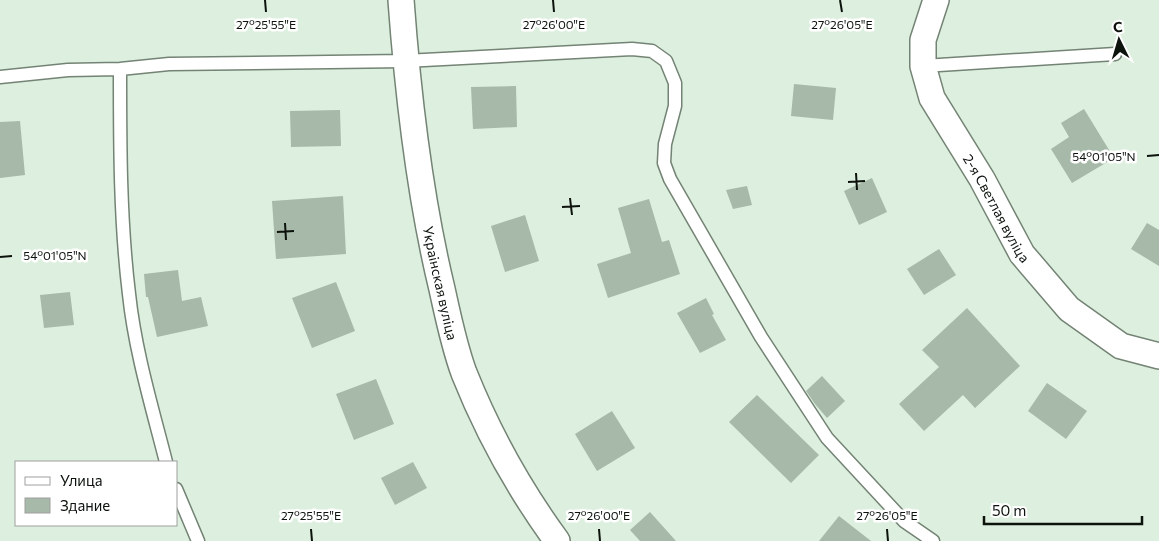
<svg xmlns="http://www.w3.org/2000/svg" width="1159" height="541" viewBox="0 0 1159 541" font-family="Commissioner,sans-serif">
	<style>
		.building { fill: #a7b9a8 }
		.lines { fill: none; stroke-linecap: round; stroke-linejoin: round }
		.service-casing { stroke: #738374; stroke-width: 15 }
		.minor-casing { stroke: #738374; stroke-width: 28 }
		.service { stroke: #fff; stroke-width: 12 }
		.minor { stroke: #fff; stroke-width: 25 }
		.ticks { fill: none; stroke: #0c120c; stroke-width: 2 }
		.labels { text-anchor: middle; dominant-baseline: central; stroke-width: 5; stroke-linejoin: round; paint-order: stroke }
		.street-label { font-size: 14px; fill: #0c120c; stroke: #fff }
		.ticks-label { font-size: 12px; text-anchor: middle; fill: #0c120c; stroke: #fff; stroke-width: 5; stroke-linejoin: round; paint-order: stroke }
	</style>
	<rect width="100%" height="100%" fill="#ddefde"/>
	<path class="building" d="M 794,84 L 836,88 L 833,120 L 791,116 Z
		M 516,86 L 517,127 L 473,129 L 471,87 Z
		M 1084,109 L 1114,158 L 1072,183 L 1051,149 L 1069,137 L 1061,123 Z
		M 340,110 L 341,146 L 291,147 L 290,111 Z
		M 20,121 L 25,175 L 0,178 L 0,122 Z
		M 872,178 L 887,212 L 859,225 L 844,191 Z
		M 747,186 L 752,205 L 733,209 L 726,190 Z
		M 343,196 L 346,254 L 276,259 L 272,201 Z
		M 649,199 L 662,242 L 669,240 L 680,274 L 608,298 L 597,264 L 631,253 L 618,208 Z
		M 525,215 L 539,261 L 505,272 L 491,226 Z
		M 1147,223 L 1159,230 L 1159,266 L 1131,249 Z
		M 939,249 L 956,275 L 924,295 L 907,269 Z
		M 178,270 L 182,301 L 201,297 L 208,326 L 157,337 L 148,297 L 146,297 L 144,274 Z
		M 336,282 L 355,331 L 312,348 L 292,298 Z
		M 70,292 L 74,325 L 44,328 L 40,295 Z
		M 706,298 L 714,314 L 712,315 L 726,340 L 700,353 L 677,313 Z
		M 967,308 L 1020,366 L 975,408 L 963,395 L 924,431 L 899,404 L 939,367 L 922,350 Z
		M 822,376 L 845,401 L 827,418 L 815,404 L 806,391 Z
		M 376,379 L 394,424 L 354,440 L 336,394 Z
		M 1047,383 L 1087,411 L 1066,439 L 1028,411 Z
		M 757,395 L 819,455 L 791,483 L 729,422 Z
		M 612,411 L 635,448 L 597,471 L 575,434 Z
		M 413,462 L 427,488 L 395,505 L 381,478 Z
		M 650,512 L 676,541 L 640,541 L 630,530 Z
		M 839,516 L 871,541 L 819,541 Z"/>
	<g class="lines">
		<defs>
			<path id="service" d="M 923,66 L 1115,54
				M 120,69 C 120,145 120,220 129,294 C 135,351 152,407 166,462
				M 0,77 L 68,70 L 120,69 L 169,64 L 405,61 L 632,49 L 652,51 L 666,61 L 675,83 L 675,106 L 665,144 L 664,163 L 670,179 L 761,337 L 827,438 L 904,521 L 933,541
				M 176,489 L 198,541"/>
			<g id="minor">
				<path id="s1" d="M 401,0 C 408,96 419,194 442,289 C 448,316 454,346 464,373 C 488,433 519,489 557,541"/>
				<path id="s2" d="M 936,0 L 923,40 L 923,66 L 932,98 L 982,179 L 1022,254 L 1069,309 L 1121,346 L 1159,356"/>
			</g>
		</defs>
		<use href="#service" class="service-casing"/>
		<use href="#minor" class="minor-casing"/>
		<use href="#service" class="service"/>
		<use href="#minor" class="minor"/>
	</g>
	<path class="ticks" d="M 265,0 L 266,12M 553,0 L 554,12M 840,0 L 842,12M 1147,156 L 1159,155M 856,173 L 857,190M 848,182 L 865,181M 570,198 L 572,215M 562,207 L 580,206M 285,223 L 286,240M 277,232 L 294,231M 0,257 L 12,256M 311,529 L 312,541M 599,529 L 600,541M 887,529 L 888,541"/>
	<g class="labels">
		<g class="street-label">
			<text stroke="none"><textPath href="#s2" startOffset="229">2-я Светлая вуліца</textPath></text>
			<text stroke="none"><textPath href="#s1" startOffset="286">Украінская вуліца</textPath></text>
		</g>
	</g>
	<g class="ticks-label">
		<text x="266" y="29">27°25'55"E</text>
		<text x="554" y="29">27°26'00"E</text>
		<text x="842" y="29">27°26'05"E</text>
		<text x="1104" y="161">54°01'05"N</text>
		<text x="55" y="260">54°01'05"N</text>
		<text x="311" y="520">27°25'55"E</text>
		<text x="599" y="520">27°26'00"E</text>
		<text x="887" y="520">27°26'05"E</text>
	</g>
	<rect x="15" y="461" width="162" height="65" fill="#ffffff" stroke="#9ea09e"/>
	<rect x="25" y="477" width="25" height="8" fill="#ffffff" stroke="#9ea09e"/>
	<text x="60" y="486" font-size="15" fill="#0c120c">Улица</text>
	<rect x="25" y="498" width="25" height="15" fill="#a7b9a8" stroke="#9ea09e"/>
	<text x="60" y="511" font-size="15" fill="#0c120c">Здание</text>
	<g transform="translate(1119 40) rotate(355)" stroke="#ffffff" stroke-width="4" paint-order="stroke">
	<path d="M0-4L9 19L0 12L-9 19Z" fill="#0c120c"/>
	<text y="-8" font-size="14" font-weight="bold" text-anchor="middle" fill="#0c120c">С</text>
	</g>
	<path d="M984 516v8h158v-8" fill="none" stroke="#0c120c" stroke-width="2.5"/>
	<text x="992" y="516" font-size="15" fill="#0c120c" stroke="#ffffff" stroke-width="4" paint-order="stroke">50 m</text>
</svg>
